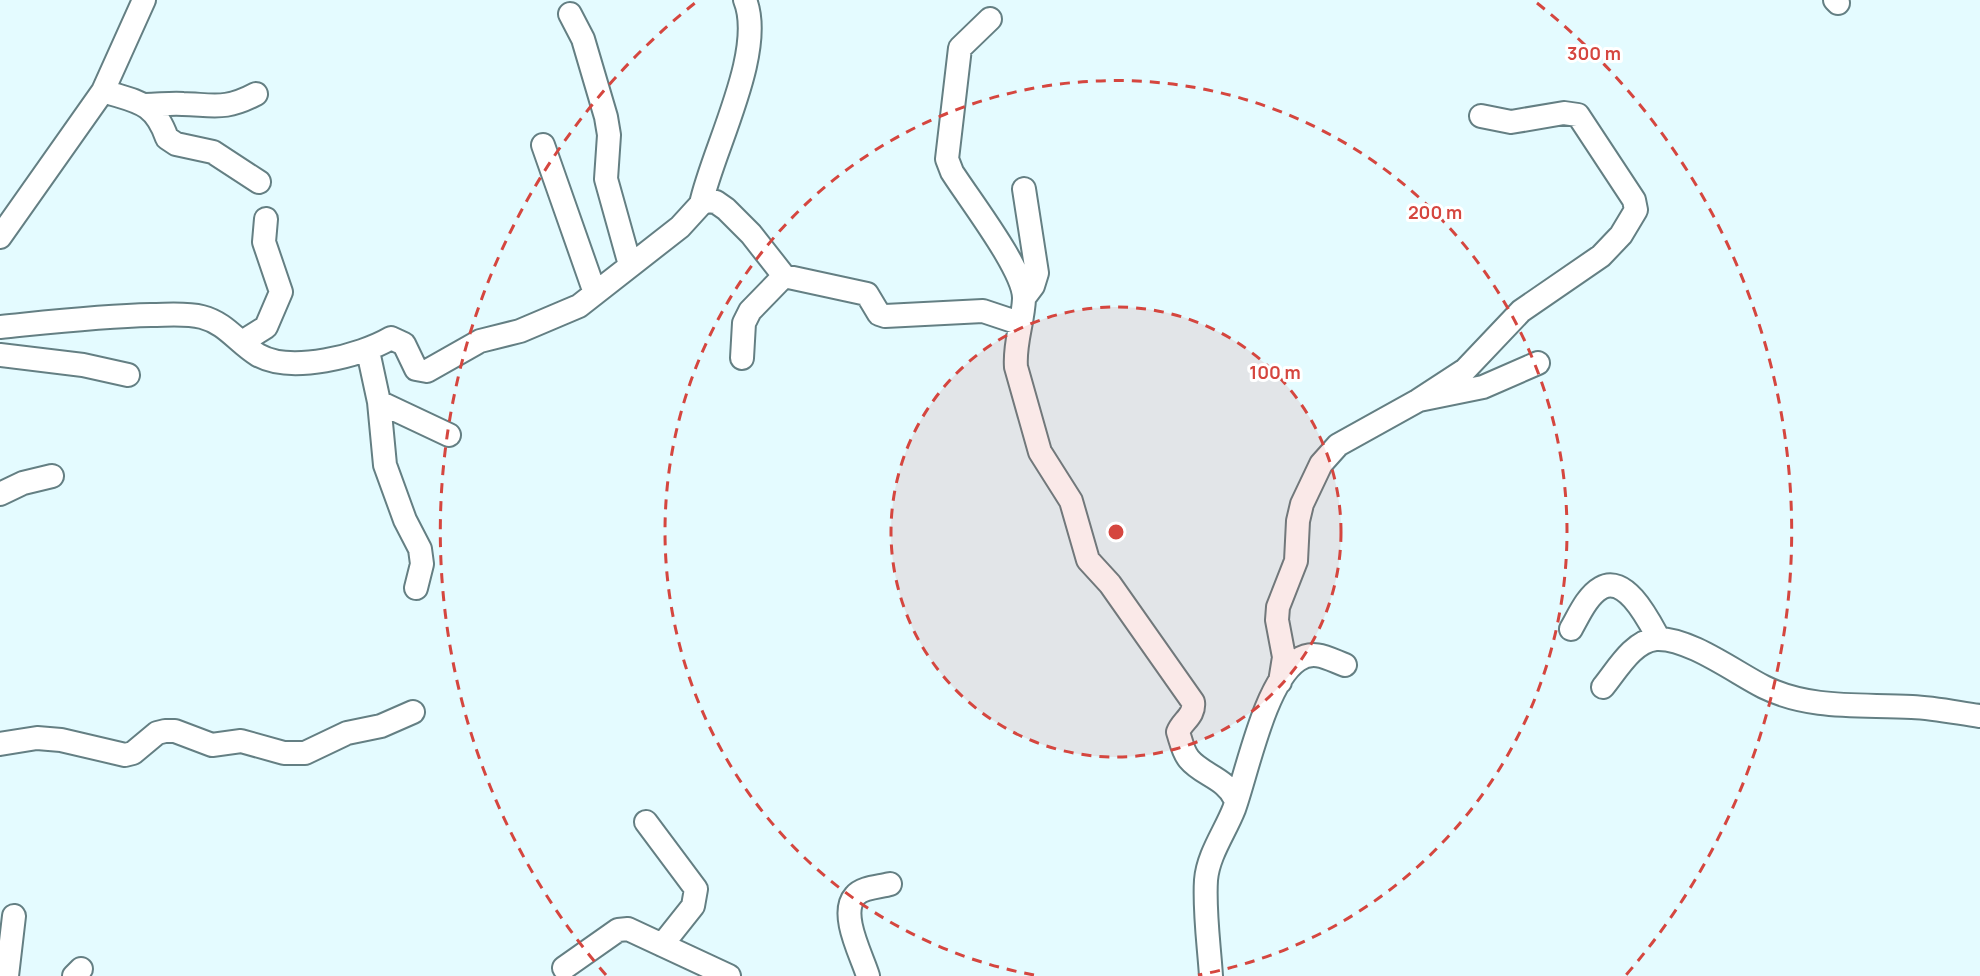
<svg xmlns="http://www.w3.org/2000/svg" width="1980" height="976" viewBox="0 0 1980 976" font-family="Manrope,sans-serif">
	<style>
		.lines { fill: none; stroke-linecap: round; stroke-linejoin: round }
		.minor-casing { stroke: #647f83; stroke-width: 26 }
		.minor { stroke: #fff; stroke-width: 22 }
		.ring { fill: none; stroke: #d5463f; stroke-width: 3; stroke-dasharray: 10 8 }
		.centre { fill: #d5463f; stroke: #fff; stroke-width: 3 }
		.ring-label { font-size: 18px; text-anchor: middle; font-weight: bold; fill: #d5463f; stroke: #fff; stroke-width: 6; stroke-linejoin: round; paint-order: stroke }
	</style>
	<rect width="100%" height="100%" fill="#e4fbff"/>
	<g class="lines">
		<defs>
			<path id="minor" d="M 1835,0 L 1838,3
				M 570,14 L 583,39 L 606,117 L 609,135 L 606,179 L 630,265
				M 990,19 L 960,48 L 947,159 L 952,172 C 969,199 1025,271 1024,299 C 1023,322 1014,344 1016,367 L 1040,452 L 1071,501 L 1088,560 L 1110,584 L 1193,702 C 1195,716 1182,721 1178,732 C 1181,741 1183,752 1189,759 C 1202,775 1226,778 1235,799
				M 103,91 C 137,102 154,101 167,138 L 176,144 L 213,152 L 259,182
				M 145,105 C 158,105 171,103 183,104 C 215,105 226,110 256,94
				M 543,145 L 595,293
				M 701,204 C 712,151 766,52 745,0
				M 0,237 L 103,91 L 144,0
				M 1024,298 L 1033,286 L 1037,273 L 1024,189
				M 0,327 C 50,322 101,316 151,315 C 168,315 186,313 202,317 C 226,323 238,343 258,355 C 291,374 360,356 391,338 L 404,344 L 416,369 L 427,371 L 480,341 L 520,331 L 579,306 L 680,227 L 701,204 L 708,201 L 716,202 L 726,209 L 751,234 L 784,276 L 867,294 L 879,314 L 885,316 L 983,311 L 1019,323
				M 242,342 L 266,327 L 281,292 L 264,242 L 266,219
				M 368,351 L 379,402 L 385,465 L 405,520 L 420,549 L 422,564 L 416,588
				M 0,355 L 83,365 L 128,375
				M 742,358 L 744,323 L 750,311 L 784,276
				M 1419,400 L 1465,370 L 1521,311 L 1601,256 L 1621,235 L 1636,210 L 1634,200 L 1578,115 L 1564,113 L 1511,122 L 1481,116
				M 379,402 L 449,435
				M 0,494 L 23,483 L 52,476
				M 1571,629 C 1579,615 1587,596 1601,588 C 1626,573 1650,623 1659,639
				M 1280,682 L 1284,657 L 1277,620 L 1278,607 L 1296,561 L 1298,521 L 1302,504 L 1321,464 L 1338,445 L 1419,400 L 1483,387 L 1538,363
				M 1603,687 C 1617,670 1633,641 1656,639 C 1688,637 1736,673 1764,687 C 1811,710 1862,704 1912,707 C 1935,708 1958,713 1980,716
				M 0,744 L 37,738 L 61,740 L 125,755 L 133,753 L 157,733 L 165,731 L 175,731 L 212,745 L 241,741 L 284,753 L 305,753 L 347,733 L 381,726 L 413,712
				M 646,822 L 696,889 L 693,906 L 662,945
				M 564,968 L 618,930 L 628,929 L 729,976
				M 7,976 L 14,916
				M 74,976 L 81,969
				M 868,976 C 862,956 839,914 855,896 C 862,887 880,887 890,884
				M 1211,976 C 1209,945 1204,911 1206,880 C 1208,855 1225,832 1234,809 C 1247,773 1265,682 1298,660 C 1314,649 1329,659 1345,665"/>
		</defs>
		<use href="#minor" class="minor-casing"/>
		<use href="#minor" class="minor"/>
	</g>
	<circle cx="1116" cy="532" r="225" fill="#d5463f" fill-opacity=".12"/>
	<g class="ring">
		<circle cx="1116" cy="532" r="225"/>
		<path d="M1034 975A451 451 0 1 1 1198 975"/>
		<path d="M606 975A676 676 0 0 1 695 3M1537 3A676 676 0 0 1 1626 975"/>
	</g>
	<circle cx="1116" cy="532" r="9" class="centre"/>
	<g class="ring-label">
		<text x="1594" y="60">300 m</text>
		<text x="1435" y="219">200 m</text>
		<text x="1275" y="379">100 m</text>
	</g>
</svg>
